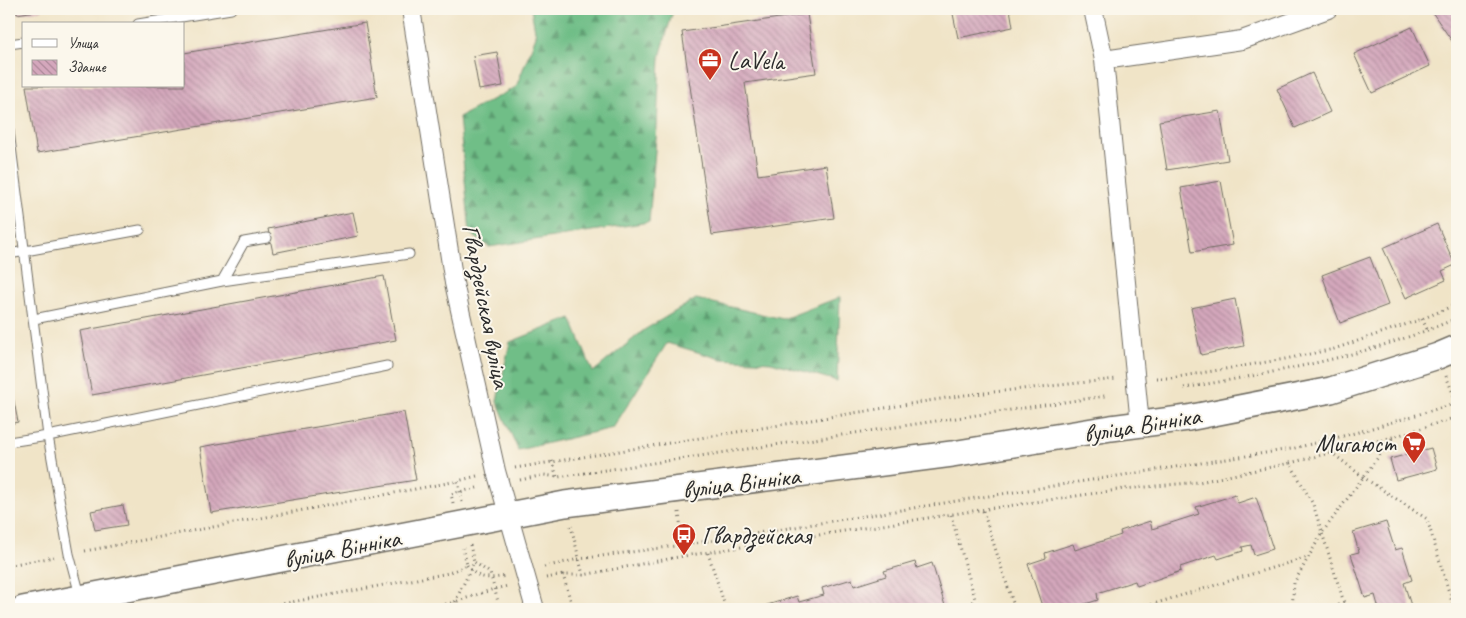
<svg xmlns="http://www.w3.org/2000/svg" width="1466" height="618" font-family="Caveat,sans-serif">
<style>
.forest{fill:url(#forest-firs);stroke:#4d7459}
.building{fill:url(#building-back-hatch)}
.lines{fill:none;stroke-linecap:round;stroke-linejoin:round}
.lane-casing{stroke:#706c62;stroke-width:11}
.street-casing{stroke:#706c62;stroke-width:20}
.secondary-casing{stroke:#706c62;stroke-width:28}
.path{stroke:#706c62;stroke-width:3;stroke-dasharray:1 4;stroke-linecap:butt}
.lane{stroke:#fff;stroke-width:9}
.street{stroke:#fff;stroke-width:18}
.secondary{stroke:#fff;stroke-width:25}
.labels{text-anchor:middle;stroke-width:4;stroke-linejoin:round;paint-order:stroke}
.poi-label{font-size:25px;fill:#2b2b2b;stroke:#fbf7ec;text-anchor:start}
.street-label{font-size:25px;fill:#2b2b2b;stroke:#fbf7ec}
</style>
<defs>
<pattern id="forest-firs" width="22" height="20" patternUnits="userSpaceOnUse" patternTransform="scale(1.25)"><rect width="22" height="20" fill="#6fbe87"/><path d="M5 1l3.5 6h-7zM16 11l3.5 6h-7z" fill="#5b9b6f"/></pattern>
<pattern id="building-back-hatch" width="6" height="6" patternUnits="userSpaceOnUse" patternTransform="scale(1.25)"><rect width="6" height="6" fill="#d4a7bc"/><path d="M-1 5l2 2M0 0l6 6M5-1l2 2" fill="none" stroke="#ac8899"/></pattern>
</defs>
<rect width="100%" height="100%" fill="#fbf7ec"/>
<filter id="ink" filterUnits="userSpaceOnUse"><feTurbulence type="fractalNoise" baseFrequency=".02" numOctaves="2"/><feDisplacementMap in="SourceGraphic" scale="10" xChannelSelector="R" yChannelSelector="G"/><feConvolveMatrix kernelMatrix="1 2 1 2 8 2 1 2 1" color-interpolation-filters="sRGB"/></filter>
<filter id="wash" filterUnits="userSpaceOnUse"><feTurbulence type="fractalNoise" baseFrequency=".0096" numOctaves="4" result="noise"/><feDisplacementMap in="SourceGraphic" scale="20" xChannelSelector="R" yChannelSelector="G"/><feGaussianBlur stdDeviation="1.12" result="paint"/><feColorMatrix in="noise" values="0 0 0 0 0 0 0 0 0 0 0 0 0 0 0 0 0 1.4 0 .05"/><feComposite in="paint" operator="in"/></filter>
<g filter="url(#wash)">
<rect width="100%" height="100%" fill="#f0e4c7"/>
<path class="forest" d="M531,9h148l-7,5 -12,43 -3,70 -8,95 -160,25 -19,-14 -11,-116 57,-30 20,-51z
M840,297l-3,84 -66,-19 -50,-3 -54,-16 -54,85 -95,22 -21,-49 13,-59 61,-24 22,54 51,-42 52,-31 87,20z"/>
<g id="blocks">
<path class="building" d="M16,9h26v1l-25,4z
M952,9h58l3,18 -55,11z
M1144,9h19v1l-18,3z
M1437,9h20v33l-3,2 -22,-32z
M807,14l9,59 -71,10 13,92 68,-10 8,53 -122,17 -30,-203z
M365,23l12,74 -340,56 -11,-67h158v-33z
M1412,27l18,39 -58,27 -18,-39z
M497,52l6,34 -24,4 -6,-34z
M1312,73l18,39 -35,16 -18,-39z
M1220,111l8,49 -61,10 -8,-49z
M1221,181l12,64 -41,7 -11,-64z
M353,212l5,24 -85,17 -5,-24z
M1437,224l18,41 -13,6 4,9 -40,18 -23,-50z
M1370,257l18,48 -48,18 -18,-48z
M384,276l12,64 -304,55 -12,-64z
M1235,299l9,47 -43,9 -10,-47z
M9,376l9,46 -9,2z
M404,412l12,68 -205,33 -11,-66z
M1431,448l6,21 -41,11 -6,-21z
M1235,495l3,8 18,-6 17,52 -19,6 -3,-10 -9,2 1,4 -25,8 -2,-4 -36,12 1,4 -44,15 -2,-5 -38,12 1,7 -29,9h-26l-15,-45 18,-6 -1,-5 28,-9 2,6 46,-15 -1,-4 30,-10 2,8 47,-15 -3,-7z
M123,505l4,20 -32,5 -4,-19z
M1386,522l9,28 7,-2 10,32 -8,3 8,26h-33l-4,-14 -10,3 -14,-44 8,-2 -6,-20z
M915,562l2,6 15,-5 14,46h-181l-1,-3 33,-10 2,6 25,-7 -2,-7 30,-9 2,7 32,-10 -2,-5z"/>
</g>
</g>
<g filter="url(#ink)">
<use href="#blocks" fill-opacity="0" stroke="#706c62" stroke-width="1"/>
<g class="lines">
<g class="lane-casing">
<path id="lane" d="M138,24l93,-15
M9,44l15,-2
M9,131l39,305 21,118 11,41
M9,254l131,-24
M222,281l22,-39 23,-4
M34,319l188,-38 187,-27
M9,442l39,-6 339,-70"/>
</g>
<g class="street-casing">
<path id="street" d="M411,9l43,274 42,188 39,138
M1093,9l11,51 36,364
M1104,60l138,-20 86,-31"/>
</g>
<g class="secondary-casing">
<path id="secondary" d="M23,609l542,-105 387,-50 159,-26 77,-10 143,-28 107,-34 19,-8"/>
</g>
<path class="path" d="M1422,319l6,12
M1446,376l11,27
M1156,378h15l114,-19 49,-10 88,-30 35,-15
M1184,388c93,-16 186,-32 273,-70
M1331,452l32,25 64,42 27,90
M552,461l5,16
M1290,463l103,-26 64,-20
M515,468l450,-73 152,-16
M520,480l24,-5 14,2 547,-81
M462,502l-4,-21 19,-5
M453,503l-2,-9 30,-7
M983,511l32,98
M679,512l5,44
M951,515l24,84 -7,10
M571,526l12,49
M470,545l4,17
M85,551l373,-70
M708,553l18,56
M9,565l45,-8
M467,565c10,15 23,14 39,11
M544,567l35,-8 104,-14 280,-45 328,-51 64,-16 102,-30
M546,578l17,-3
M254,609l195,-36 18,-8 -4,-17
M426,609l29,-7 19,-40 16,11 10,36
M452,609l3,-7 39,-13 14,-3
M573,609l-10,-34h20l101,-19 282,-44 158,-23 75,-7 91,-19 23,41 33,105
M1137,609l171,-52
M1292,609l2,-26 28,-50 71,-96
M1329,609l15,-6"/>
<use href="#lane" class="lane"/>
<use href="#street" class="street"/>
<use href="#secondary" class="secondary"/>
</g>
</g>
<defs>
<g id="office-pin" transform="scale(1.25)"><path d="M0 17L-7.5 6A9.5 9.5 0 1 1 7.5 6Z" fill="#c8321e" stroke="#fbf7ec"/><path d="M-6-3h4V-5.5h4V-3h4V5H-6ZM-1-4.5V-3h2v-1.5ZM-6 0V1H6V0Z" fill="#fff"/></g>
<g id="supermarket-pin" transform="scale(1.25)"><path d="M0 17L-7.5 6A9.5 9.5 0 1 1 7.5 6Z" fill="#c8321e" stroke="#fbf7ec"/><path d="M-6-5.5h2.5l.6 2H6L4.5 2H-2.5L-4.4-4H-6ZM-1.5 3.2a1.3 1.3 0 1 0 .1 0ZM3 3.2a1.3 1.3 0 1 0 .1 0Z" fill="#fff"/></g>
<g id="bus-pin" transform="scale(1.25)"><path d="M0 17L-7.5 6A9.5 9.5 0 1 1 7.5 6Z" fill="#c8321e" stroke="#fbf7ec"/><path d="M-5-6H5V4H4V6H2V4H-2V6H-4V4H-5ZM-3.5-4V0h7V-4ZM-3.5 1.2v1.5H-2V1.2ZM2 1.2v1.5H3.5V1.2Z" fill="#fff"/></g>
</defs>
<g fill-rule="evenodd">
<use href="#office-pin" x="710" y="60"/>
<use href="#supermarket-pin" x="1414" y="443"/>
<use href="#bus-pin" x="684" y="535"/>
</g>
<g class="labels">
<g class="poi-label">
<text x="728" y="69">LaVela</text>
<text x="1396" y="452" text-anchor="end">Мигаюст</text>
<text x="702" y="544">Гвардзейская</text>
</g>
<g class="street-label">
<text transform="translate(487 306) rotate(79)" y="9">Гвардзейская вуліца</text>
<text transform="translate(1142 424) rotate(-9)" y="9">вуліца Вінніка</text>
<text transform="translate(741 482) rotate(-7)" y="9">вуліца Вінніка</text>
<text transform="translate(342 548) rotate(-11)" y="9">вуліца Вінніка</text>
</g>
</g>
<rect width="1466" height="618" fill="none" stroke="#fbf7ec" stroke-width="30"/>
<rect x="22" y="22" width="162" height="65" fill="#fbf7ec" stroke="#a8a59f"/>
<rect x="32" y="39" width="25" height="8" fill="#ffffff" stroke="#a8a59f"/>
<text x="68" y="48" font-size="15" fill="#2b2b2b">Улица</text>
<rect x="32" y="60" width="25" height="15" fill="url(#building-back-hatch)" stroke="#a8a59f"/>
<text x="68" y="72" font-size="15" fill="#2b2b2b">Здание</text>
</svg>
